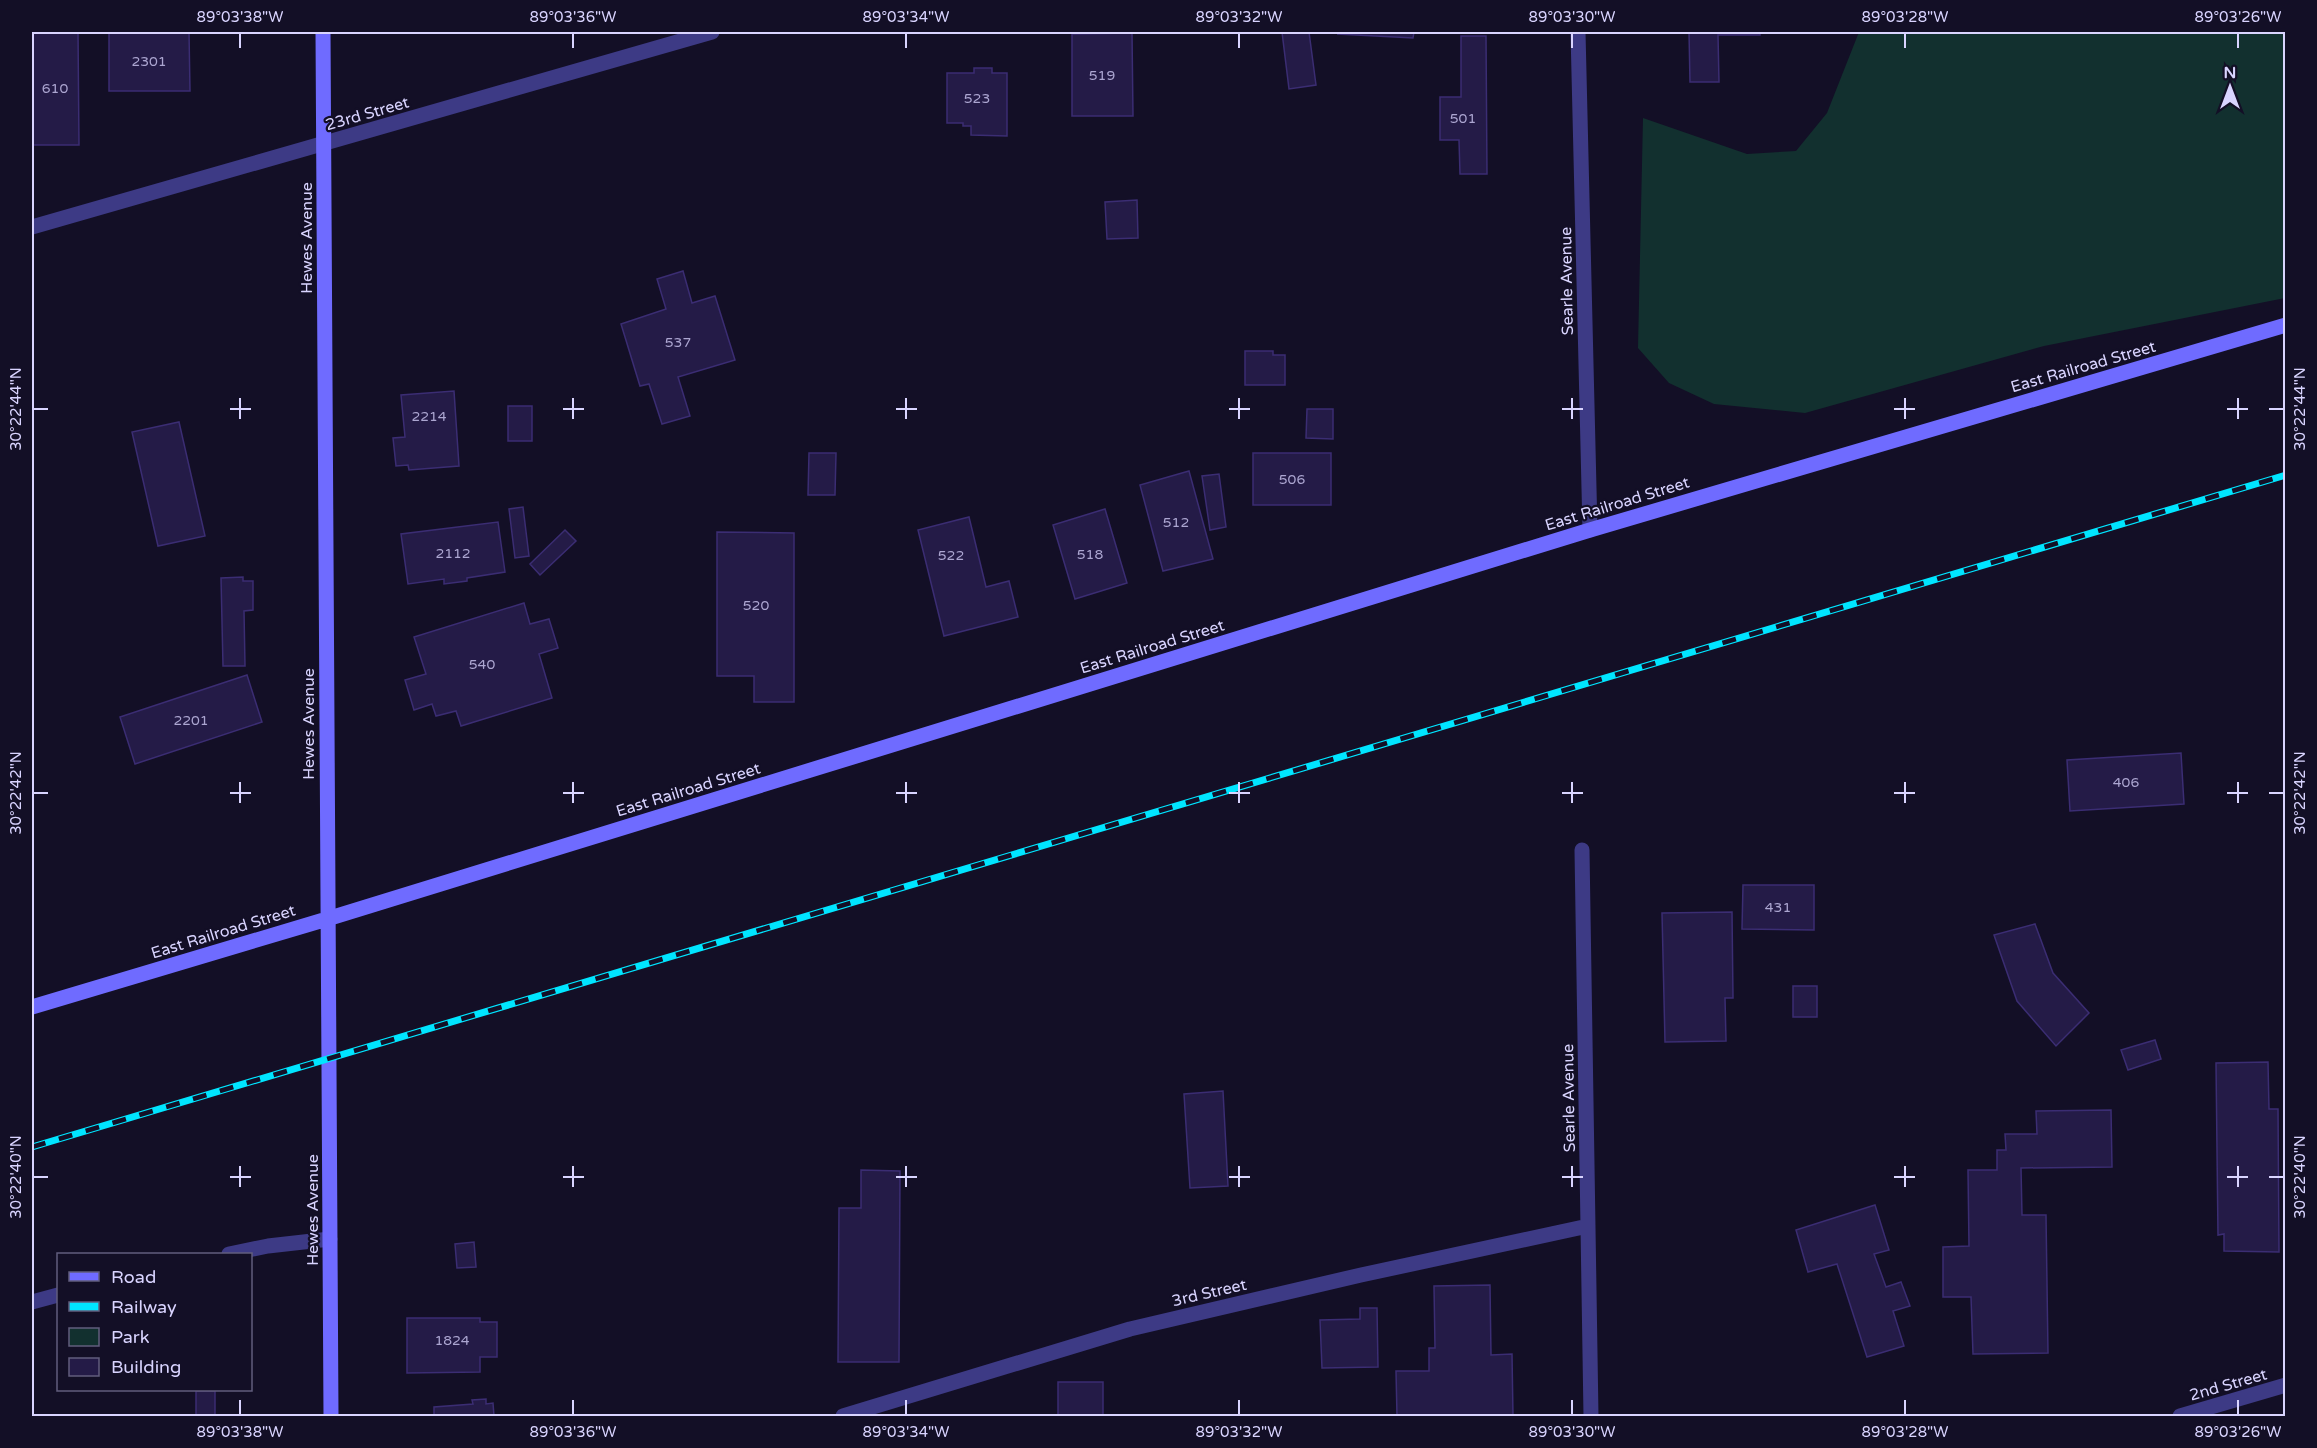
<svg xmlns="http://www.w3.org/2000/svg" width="2317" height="1448" font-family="'Varela Round',sans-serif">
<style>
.green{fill:#12302f}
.building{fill:#241b47;stroke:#3b2d73;stroke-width:1.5}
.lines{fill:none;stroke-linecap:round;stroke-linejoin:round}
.street{stroke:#3d3a85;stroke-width:15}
.secondary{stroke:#6f6bff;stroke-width:15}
.rail-casing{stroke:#00e5ff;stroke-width:7}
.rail{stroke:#130f26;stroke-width:4.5;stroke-dasharray:14;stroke-linecap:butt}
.ticks{fill:none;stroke:#d9d4ff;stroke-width:2}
.labels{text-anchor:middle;stroke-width:4.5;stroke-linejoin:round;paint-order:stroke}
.number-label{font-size:14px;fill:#aca6d1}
.street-label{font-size:16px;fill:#d9d4ff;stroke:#130f26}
.neatline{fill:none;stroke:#d9d4ff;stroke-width:2}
.ticks-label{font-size:15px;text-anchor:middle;fill:#d9d4ff}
</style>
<rect width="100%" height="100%" fill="#130f26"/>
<path class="green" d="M1859,32h426v266l-241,48 -239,67 -91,-9 -45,-21 -31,-35 5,-230 104,36 49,-3 31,-38z"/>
<path class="building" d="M32,32h46l1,113h-47z
M109,32h80l1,59h-81z
M1282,32h27l7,53 -27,4z
M1339,32h75l-1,6 -75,-4z
M1689,32h71v3h-42l1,47h-29z
M1132,33l1,83h-61v-82z
M1461,36h25l1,138h-27l-1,-34h-19v-43h21z
M974,68h18v5h15v63l-36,-1v-9h-8v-3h-16v-50h27z
M1137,200l1,38 -31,1 -2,-37z
M683,271l9,32 23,-7 20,64 -57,17 12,39 -28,8 -13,-40 -9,2 -19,-62 45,-15 -9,-30z
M1245,351h28v4h12v30h-40z
M454,391l5,75 -50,4 -1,-5 -12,1 -3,-28 12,-1 -4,-42z
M508,406h24v35h-24z
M1307,409h26v30l-27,-1z
M179,422l26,114 -47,10 -26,-114z
M809,453h27l-1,42h-27z
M1253,453h78v52h-78z
M1189,471l24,88 -50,12 -23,-86z
M1219,474l7,53 -16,3 -8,-54z
M523,507l6,49 -14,2 -6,-49z
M1105,509l22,74 -52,16 -22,-74z
M969,517l17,70 23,-6 9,36 -74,19 -26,-106z
M498,522l7,50 -38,6v3l-23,3v-5l-36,5 -7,-50z
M565,530l11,11 -36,34 -10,-11z
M717,532l77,1v169h-40v-26h-37z
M243,577v4h10v29l-9,1 1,55h-22l-2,-88z
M524,603l6,21 19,-5 9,29 -19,6 13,44 -91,28 -5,-15 -20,5 -4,-12 -18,6 -9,-30 21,-6 -12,-37z
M247,675l15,47 -127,42 -15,-47z
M2181,753l3,51 -114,7 -3,-51z
M1743,885h71v45l-72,-1z
M1732,912l1,86h-8l1,43 -61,1 -3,-129z
M2035,924l18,49 36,40 -33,33 -39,-45 -23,-66z
M1793,986h24v31h-24z
M2155,1040l6,19 -33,11 -7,-20z
M2268,1062l1,47h9l1,143 -55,-1v-17l-6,1 -2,-172z
M1223,1091l5,95 -38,2 -6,-94z
M2111,1110l1,57 -91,1 1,47h24l2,138 -75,1 -2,-57h-28v-50l26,-1 -1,-76h29v-20h9l-1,-16h32l-1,-23z
M861,1170l39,1 -1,191h-61l1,-154h22z
M1875,1205l14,45 -15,4 12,33 15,-5 9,24 -17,5 11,35 -37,11 -30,-93 -29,8 -12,-42z
M474,1242l2,25 -19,1 -2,-24z
M1490,1285l1,70 21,-1 1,62h-116l-1,-45h33v-23h6l-1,-62z
M1360,1308h17l1,59 -56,1 -2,-48 40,-1z
M407,1318h73v4h17v35h-17v15l-73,1z
M1058,1382h45v34h-45z
M196,1391h19v25h-19z
M486,1399v5l7,-1 1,13h-60v-9l39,-3 -1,-4z"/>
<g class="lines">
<path class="street" d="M1578,32l12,498
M32,227l680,-195
M1582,850l9,566
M229,1254l39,-8 62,-7
M32,1302l26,-7
M843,1416l287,-87 231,-54 227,-49
M2180,1416l106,-31"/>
<path class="secondary" d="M323,32l8,1384
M32,1007l295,-88 1263,-389 696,-205"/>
<g class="rail-casing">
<path id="rail" d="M32,1147l2254,-672"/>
</g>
<use href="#rail" class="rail"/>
</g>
<path class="ticks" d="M240,33v15M573,33v15M906,33v15M1239,33v15M1572,33v15M1905,33v15M2238,33v15M240,398v21M573,398v21M906,398v21M1239,398v21M1572,398v21M1905,398v21M2238,398v21M33,409h15M230,409h21M563,409h21M896,409h21M1229,409h21M1562,409h21M1894,409h21M2227,409h21M2269,409h15M240,782v21M573,782v21M906,782v21M1239,782v21M1572,782v21M1905,782v21M2238,782v21M33,793h15M230,793h21M563,793h21M896,793h21M1229,793h21M1562,793h21M1894,793h21M2227,793h21M2269,793h15M240,1166v21M573,1166v21M906,1166v21M1239,1166v21M1572,1166v21M1905,1166v21M2238,1166v21M33,1177h15M230,1177h21M563,1177h21M896,1177h21M1229,1177h21M1562,1177h21M1894,1177h21M2227,1177h21M2269,1177h15M240,1400v15M573,1400v15M906,1400v15M1239,1400v15M1572,1400v15M1905,1400v15M2238,1400v15"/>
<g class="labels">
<g class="number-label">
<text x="149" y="66">2301</text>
<text x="1102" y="80">519</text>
<text x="55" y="93">610</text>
<text x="977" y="103">523</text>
<text x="1463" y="123">501</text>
<text x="678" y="347">537</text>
<text x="429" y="421">2214</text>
<text x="1292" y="484">506</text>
<text x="1176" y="527">512</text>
<text x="453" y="558">2112</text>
<text x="1090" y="559">518</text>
<text x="951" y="560">522</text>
<text x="756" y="610">520</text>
<text x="482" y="669">540</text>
<text x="191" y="725">2201</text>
<text x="2126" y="787">406</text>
<text x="1778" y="912">431</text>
<text x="452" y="1345">1824</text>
</g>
<g class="street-label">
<text transform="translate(367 113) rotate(-16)" y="6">23rd Street</text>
<text transform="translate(306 238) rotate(-90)" y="6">Hewes Avenue</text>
<text transform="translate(1566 281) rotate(-91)" y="6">Searle Avenue</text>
<text transform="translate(2083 366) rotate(-16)" y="6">East Railroad Street</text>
<text transform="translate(1617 503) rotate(-17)" y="6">East Railroad Street</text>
<text transform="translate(1152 646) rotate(-17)" y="6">East Railroad Street</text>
<text transform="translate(308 724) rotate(-90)" y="6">Hewes Avenue</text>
<text transform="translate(688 789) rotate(-17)" y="6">East Railroad Street</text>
<text transform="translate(223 931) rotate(-17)" y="6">East Railroad Street</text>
<text transform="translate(1568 1098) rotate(-91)" y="6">Searle Avenue</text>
<text transform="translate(312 1210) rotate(-90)" y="6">Hewes Avenue</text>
<text transform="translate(1209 1292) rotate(-13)" y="6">3rd Street</text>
<text transform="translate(2228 1384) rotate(-16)" y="6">2nd Street</text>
</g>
</g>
<rect width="2317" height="1448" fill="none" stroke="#130f26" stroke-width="66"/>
<rect x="57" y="1253" width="195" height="138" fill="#130f26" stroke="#625e7d" stroke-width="1.5"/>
<rect x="69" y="1272" width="30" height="9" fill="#6f6bff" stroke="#625e7d" stroke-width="1.5"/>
<text x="111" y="1283" font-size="18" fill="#d9d4ff">Road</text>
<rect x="69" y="1302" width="30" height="9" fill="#00e5ff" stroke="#625e7d" stroke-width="1.5"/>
<text x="111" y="1313" font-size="18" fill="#d9d4ff">Railway</text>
<rect x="69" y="1328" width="30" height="18" fill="#12302f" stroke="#625e7d" stroke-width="1.5"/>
<text x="111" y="1343" font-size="18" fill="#d9d4ff">Park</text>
<rect x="69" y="1358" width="30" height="18" fill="#241b47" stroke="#625e7d" stroke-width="1.5"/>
<text x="111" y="1373" font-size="18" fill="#d9d4ff">Building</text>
<g transform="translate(2230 87)" stroke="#130f26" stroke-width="4.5" paint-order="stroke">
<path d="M0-4.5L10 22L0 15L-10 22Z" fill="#d9d4ff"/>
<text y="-9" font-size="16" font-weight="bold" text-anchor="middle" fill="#d9d4ff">N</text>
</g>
<rect x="33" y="33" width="2251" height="1382" class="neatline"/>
<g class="ticks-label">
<text x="240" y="22">89°03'38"W</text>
<text x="573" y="22">89°03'36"W</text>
<text x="906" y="22">89°03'34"W</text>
<text x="1239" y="22">89°03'32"W</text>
<text x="1572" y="22">89°03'30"W</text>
<text x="1905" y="22">89°03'28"W</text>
<text x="2238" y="22">89°03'26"W</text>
<text transform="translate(16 409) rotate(-90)" y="5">30°22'44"N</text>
<text transform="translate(2300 409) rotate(-90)" y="5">30°22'44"N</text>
<text transform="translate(16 793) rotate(-90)" y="5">30°22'42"N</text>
<text transform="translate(2300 793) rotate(-90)" y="5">30°22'42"N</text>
<text transform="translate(16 1177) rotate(-90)" y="5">30°22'40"N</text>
<text transform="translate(2300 1177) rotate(-90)" y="5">30°22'40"N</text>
<text x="240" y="1437">89°03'38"W</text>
<text x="573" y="1437">89°03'36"W</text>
<text x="906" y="1437">89°03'34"W</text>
<text x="1239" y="1437">89°03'32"W</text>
<text x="1572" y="1437">89°03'30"W</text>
<text x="1905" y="1437">89°03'28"W</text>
<text x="2238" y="1437">89°03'26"W</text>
</g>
</svg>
